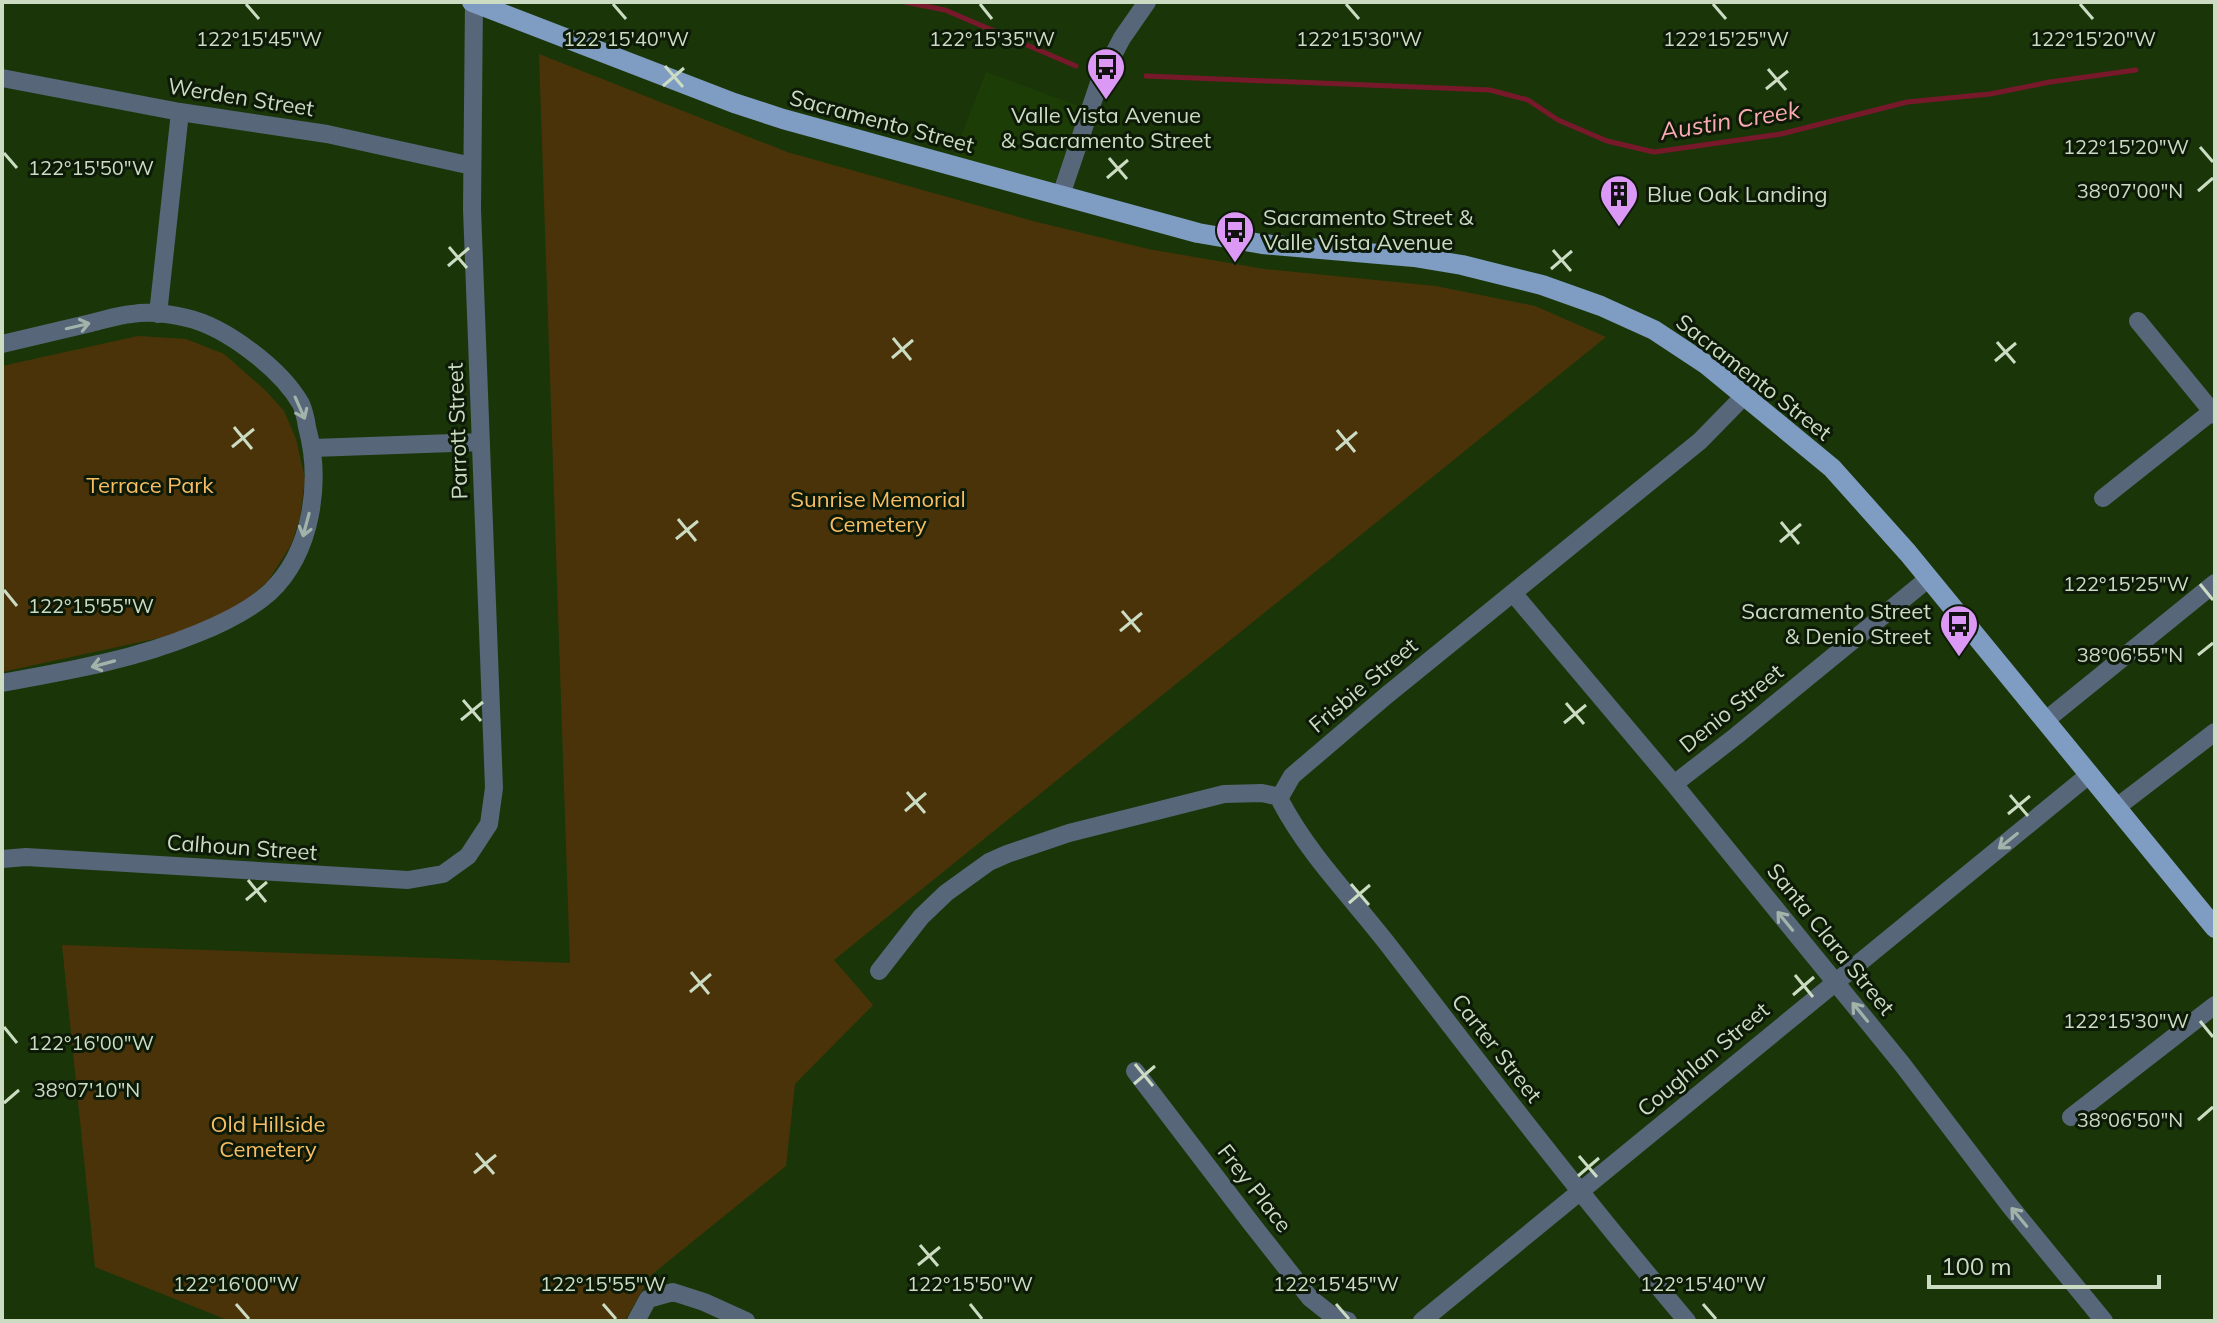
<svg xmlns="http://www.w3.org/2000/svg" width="2217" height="1323" font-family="Mulish,sans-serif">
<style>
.built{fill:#1d3d07}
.green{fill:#4b3309}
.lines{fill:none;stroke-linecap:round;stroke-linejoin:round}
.stream{stroke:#78192b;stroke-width:5}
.minor{stroke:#576679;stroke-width:18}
.major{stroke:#7f9cc3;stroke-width:20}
.oneway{stroke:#a2b3a9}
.ticks{fill:none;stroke:#cbdcc3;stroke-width:3}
.labels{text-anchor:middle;stroke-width:6;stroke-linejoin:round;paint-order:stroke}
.street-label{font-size:22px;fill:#cbdcc3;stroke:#0d1a07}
.poi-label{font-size:22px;fill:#cbdcc3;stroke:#0d1a07;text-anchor:start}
.park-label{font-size:22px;fill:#f9be64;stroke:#0d1a07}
.water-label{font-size:24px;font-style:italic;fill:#fcabb0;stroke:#0d1a07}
.ticks-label{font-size:20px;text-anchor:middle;fill:#cbdcc3;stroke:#0d1a07;stroke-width:6;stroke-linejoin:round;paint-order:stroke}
</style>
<rect width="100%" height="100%" fill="#1a3608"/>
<path class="built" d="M986,72l98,36 -32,81 -100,-29z"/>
<path class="green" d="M539,54l248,98 246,69 115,28 116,20 172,17 99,20 71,31 -772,623 39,45 -78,79 -9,82 -136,110 -25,45h-395l-135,-54 -33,-322 508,18z
M138,336l48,3 38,15 41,36 19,21 12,28 9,40 -5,39 -9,27 -23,36 -30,27 -56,25 -180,39v-306z"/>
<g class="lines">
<path class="stream" d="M905,2l40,8 131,56
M1146,76l344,14 38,10 30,20 49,21 47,11 127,-18 126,-32 83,-8 60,-12 86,-12"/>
<path class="minor" d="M2,78l178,34 147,22 145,32
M1061,195l39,-115 22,-42 25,-36
M158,314l22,-202
M2138,321l77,94
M2,344c30,-7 59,-14 89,-21 13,-3 27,-8 41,-9 17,-3 38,0 55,4 39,9 94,51 114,86 3,7 5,16 6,23 15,55 5,125 -37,165 -21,19 -49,32 -74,42 -63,26 -128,37 -194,49
M313,448l168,-6
M2103,498l112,-89
M1513,593l161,191 228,280 108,142 94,115
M2046,720l169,-137
M1674,784l62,-48 193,-158
M1280,797l1,5c29,55 75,100 112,149 96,125 192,250 294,370
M1280,797l12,-21 95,-81 313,-254 44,-45
M2117,807l98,-75
M2,859l24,-2 382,23 35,-6 25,-18 21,-32 5,-36 -22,-579 2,-207
M879,971l42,-54 25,-24 43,-31 18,-8 62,-21 155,-39 38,-1 18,4
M1135,1071l116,152 59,75 24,19 14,4
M2071,1117l144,-112
M636,1321l12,-22 25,-7 31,10 42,19
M1422,1321l668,-547"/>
<path class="major" d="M472,2l262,101 49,16 415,114 64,11 152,13 48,8 80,20 59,21 53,24 53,35 125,103 76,85 307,375"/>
</g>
<defs><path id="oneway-shaft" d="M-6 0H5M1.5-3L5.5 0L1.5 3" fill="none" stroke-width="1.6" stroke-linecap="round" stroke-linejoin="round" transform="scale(2)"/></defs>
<g class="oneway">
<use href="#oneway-shaft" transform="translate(78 326) rotate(-13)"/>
<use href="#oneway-shaft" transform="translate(300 408) rotate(66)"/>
<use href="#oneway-shaft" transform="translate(306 525) rotate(105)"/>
<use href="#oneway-shaft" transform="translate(103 664) rotate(165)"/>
<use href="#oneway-shaft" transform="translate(2008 841) rotate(141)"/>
<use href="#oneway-shaft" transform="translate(1785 921) rotate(-129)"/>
<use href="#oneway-shaft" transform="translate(1860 1012) rotate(-129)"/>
<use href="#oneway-shaft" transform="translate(2019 1217) rotate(-130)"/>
</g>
<path class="ticks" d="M246,4l13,15M613,4l13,15M980,4l12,15M1346,4l13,15M1713,4l13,15M2080,4l13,15M665,66l18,21M1768,69l18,21M663,86l21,-18M1766,89l22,-18M2200,147l13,15M4,153l13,15M1109,158l18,21M1107,178l21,-18M2198,191l15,-13M449,247l18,21M1553,250l18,21M448,266l21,-18M1551,269l21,-18M893,338l18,22M1997,342l18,21M892,358l21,-18M1995,361l21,-18M234,427l18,22M1337,430l18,22M232,447l22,-18M1336,450l21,-18M678,519l18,22M1781,522l18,22M676,539l22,-18M1780,542l21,-18M2200,584l13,16M4,590l13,16M1122,611l18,21M1120,631l22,-18M2198,655l15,-12M463,700l18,21M1566,703l18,21M461,720l22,-18M1564,723l22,-18M907,792l18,21M2010,795l18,21M905,811l21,-18M2008,814l22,-18M248,880l18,22M1351,884l18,21M246,900l21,-18M1349,903l21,-18M691,972l18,22M1795,975l18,22M690,992l21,-18M1793,995l21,-18M2200,1021l13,16M4,1027l13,16M1135,1064l18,22M1134,1084l21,-18M4,1103l15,-13M2198,1120l15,-13M476,1153l18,21M1579,1156l18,21M474,1173l22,-18M1578,1176l21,-18M920,1245l18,21M918,1265l22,-18M236,1304l13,15M603,1304l13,15M970,1304l12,15M1336,1304l13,15M1703,1304l13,15"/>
<defs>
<g id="bus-pin" transform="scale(2)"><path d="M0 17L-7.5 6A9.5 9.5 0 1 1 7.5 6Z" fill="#db99f5" stroke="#0d1a07"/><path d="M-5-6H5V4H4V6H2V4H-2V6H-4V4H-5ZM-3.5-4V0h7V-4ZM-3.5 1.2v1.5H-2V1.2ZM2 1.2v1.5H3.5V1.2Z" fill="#111"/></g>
<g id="building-pin" transform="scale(2)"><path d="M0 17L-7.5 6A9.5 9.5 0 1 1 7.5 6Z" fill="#db99f5" stroke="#0d1a07"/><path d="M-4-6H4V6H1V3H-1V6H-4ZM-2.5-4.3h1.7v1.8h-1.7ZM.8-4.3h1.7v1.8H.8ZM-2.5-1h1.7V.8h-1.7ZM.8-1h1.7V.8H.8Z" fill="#111"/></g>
</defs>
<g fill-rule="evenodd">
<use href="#bus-pin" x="1106" y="67"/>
<use href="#building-pin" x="1619" y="194"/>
<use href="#bus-pin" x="1235" y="230"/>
<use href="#bus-pin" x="1959" y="624"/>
</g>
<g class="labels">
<g class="street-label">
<text transform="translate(241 97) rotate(9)" y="8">Werden Street</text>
<text transform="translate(882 121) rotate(15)" y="8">Sacramento Street</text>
<text transform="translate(1754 377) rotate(38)" y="8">Sacramento Street</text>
<text transform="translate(457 431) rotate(-92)" y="8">Parrott Street</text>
<text transform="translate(1363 685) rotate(-40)" y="8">Frisbie Street</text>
<text transform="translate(1731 708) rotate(-39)" y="8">Denio Street</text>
<text transform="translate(242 847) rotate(4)" y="8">Calhoun Street</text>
<text transform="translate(1831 939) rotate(51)" y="8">Santa Clara Street</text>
<text transform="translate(1497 1048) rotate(52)" y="8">Carter Street</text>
<text transform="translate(1703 1059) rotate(-40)" y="8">Coughlan Street</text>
<text transform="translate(1255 1188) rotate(52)" y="8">Frey Place</text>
</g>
<g class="poi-label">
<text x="1106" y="123" text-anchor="middle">Valle Vista Avenue<tspan x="1106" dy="25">&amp; Sacramento Street</tspan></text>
<text x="1647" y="202">Blue Oak Landing</text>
<text x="1263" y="225">Sacramento Street &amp;<tspan x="1263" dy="25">Valle Vista Avenue</tspan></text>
<text x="1931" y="619" text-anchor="end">Sacramento Street<tspan x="1931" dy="25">&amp; Denio Street</tspan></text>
</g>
<g class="park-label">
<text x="150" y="493">Terrace Park</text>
<text x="878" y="507">Sunrise Memorial<tspan x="878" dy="25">Cemetery</tspan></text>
<text x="268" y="1132">Old Hillside<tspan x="268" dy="25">Cemetery</tspan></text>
</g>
<g class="water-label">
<text transform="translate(1730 121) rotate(-9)" y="8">Austin Creek</text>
</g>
</g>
<g class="ticks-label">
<text x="259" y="46">122°15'45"W</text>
<text x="626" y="46">122°15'40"W</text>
<text x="992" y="46">122°15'35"W</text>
<text x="1359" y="46">122°15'30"W</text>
<text x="1726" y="46">122°15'25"W</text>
<text x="2093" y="46">122°15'20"W</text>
<text x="2126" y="154">122°15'20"W</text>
<text x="91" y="175">122°15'50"W</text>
<text x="2130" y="198">38°07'00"N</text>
<text x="2126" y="591">122°15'25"W</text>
<text x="91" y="613">122°15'55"W</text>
<text x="2130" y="662">38°06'55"N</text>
<text x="2126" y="1028">122°15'30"W</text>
<text x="91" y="1050">122°16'00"W</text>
<text x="87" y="1097">38°07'10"N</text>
<text x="2130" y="1127">38°06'50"N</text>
<text x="236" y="1291">122°16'00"W</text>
<text x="603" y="1291">122°15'55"W</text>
<text x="970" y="1291">122°15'50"W</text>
<text x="1336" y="1291">122°15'45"W</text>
<text x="1703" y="1291">122°15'40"W</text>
</g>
<rect width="2217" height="1323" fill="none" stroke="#cbdcc3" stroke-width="8"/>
<path d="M1929 1275v12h230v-12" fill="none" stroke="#cbdcc3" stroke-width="4"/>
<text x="1941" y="1275" font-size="24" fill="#cbdcc3" stroke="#0d1a07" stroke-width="6" paint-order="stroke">100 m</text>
</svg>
